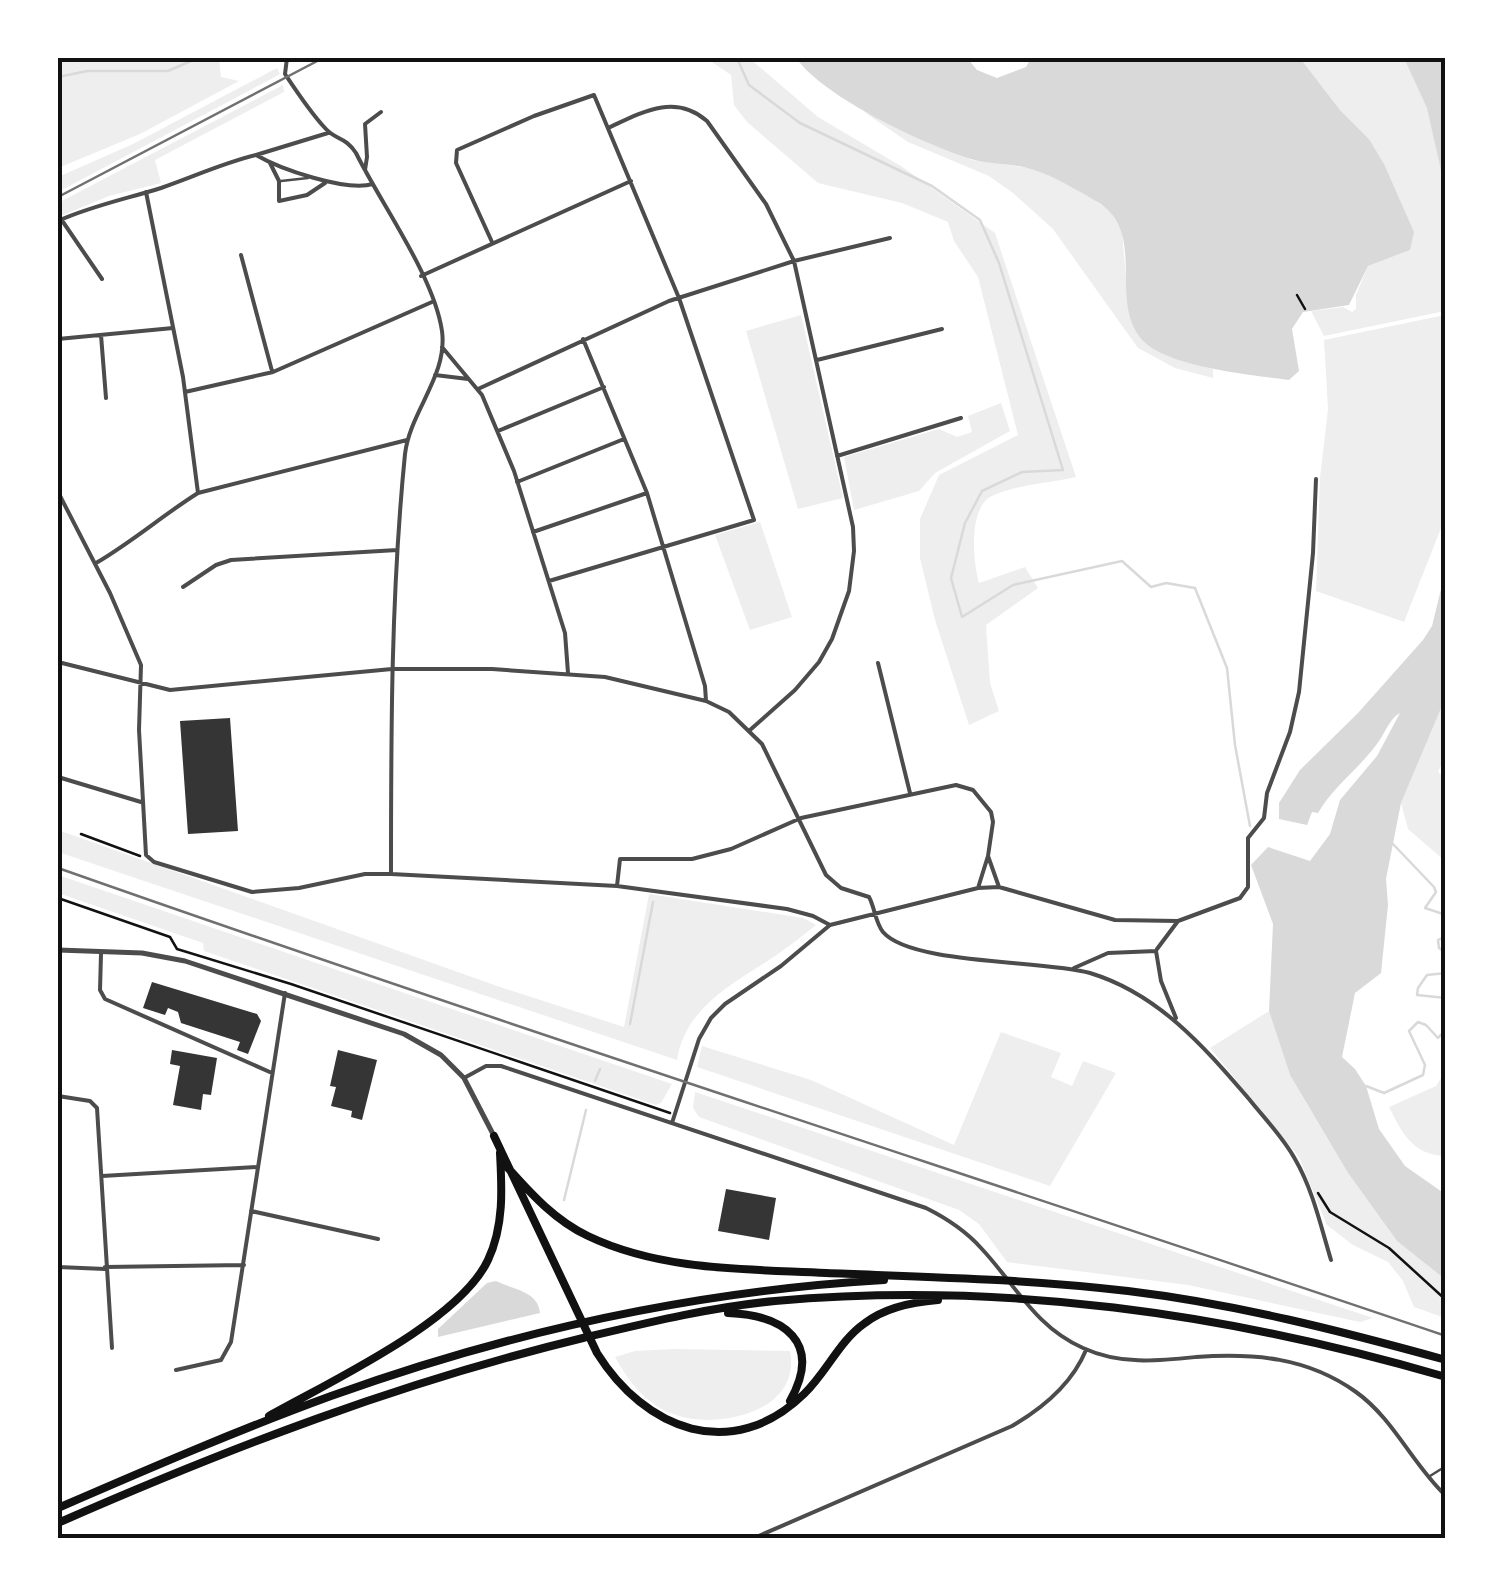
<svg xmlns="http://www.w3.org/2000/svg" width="1503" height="1596" font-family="Jost,sans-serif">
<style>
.green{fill:#eee}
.water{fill:#d9d9d9}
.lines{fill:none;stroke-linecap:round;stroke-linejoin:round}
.stream{stroke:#d9d9d9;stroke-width:2.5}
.building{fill:#353535}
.path{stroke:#111;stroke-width:2.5}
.service{stroke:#4c4c4c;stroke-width:2.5}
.minor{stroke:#4c4c4c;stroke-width:4}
.tertiary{stroke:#4c4c4c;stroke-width:5}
.trunk{stroke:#111;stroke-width:8}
.rail{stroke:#707070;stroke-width:2.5}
.neatline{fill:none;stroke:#111;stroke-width:4}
</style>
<rect width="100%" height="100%" fill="#fff"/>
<path class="green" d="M58,58h161l2,19 18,4 -99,53 -82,34z
M706,58h43l69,59 86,51 91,65 81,244c-24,6 -63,8 -84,19 -24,11 -19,66 -13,87l46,-16 13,21 -52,37 4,58 9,28 -30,14 -34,-105 -15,-62v-39l19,-44 79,-40 -40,-158 -24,-36 -6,-19 -46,-19 -84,-20 -71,-61 -13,-17 -3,-30z
M1300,58h104c48,73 41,169 41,253l-121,25 -13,-25 32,-4 9,5 4,-3v-14l12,-29 42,-16 -41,-111 -29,-29z
M277,68l3,6 -7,4 -215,114v-15l75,-33z
M283,85l1,7 -129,68 6,23 -52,13 -51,21v-14z
M864,112l108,48 57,8 36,14 44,28 13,20 6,74 41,52 44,13v9l-38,-10 -37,-20 -85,-119 -40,-36 -24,-17 -81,-34z
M801,315l42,183 -45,11 -52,-178z
M1445,315v203l-41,104 -88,-31 4,-113 8,-69 -4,-69z
M1001,403l9,28 -75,42 -16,18 -65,19 -10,-53 95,-28 18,8 15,-5 -4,-16z
M760,522l32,95 -42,13 -35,-95z
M1445,699v58l-7,15 7,6v83l-37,-32 -7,-26z
M58,830l442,157 124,40 25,-133 154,24 13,7c-14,11 -29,23 -44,33 -40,26 -87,50 -95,102l-619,-208z
M58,875l614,209 -11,19 -5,2 -452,-154 -1,-8 -145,-50z
M1269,1011l21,64 58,98 49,68 48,36v41l-31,-11 -11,-26 -15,-19 -35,-17 -26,-20 -28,-68 -89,-109z
M1001,1032l60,21 -10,24 21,9 11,-25 33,12 -66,113 -353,-119 5,-21 109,34 143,65z
M1445,1072v84c-32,-1 -43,-23 -56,-49l47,-21z
M695,1092l678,226 -13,4 -172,-37 -181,-23 -28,-38 -20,-14 -260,-93 -6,-9z
M673,1349l117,2c12,60 -70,79 -114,64 -28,-8 -48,-34 -61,-58l20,-6z"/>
<path class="water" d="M796,58h171l10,12 20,8 29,-11 5,-9h269l40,52 29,29 15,25 30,68 -4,18 -42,16 -19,39 -46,7 -11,17 7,42 -10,9c-36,-5 -129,-13 -150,-44 -29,-41 7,-102 -40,-133 -22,-13 -43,-26 -68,-34 -19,-6 -41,-4 -60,-10 -48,-15 -146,-61 -175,-101z
M1404,58h41v130l-18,-80z
M1445,573v126l-44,104 -15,76 2,26 -7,68 -26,20 -13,64 13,12 11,17 13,43 26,37 40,28v85l-48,-38 -49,-68 -58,-98 -21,-64 4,-87 -22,-59 17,-18 42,14 20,-27 10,-34 37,-44 23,-43c-9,5 -13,15 -19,25 -18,28 -47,47 -63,75l-6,-1 -5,13 -28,-6v-16l21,-33 58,-57 65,-73 9,-14z
M496,1281c18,9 42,10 44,32l-102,24v-8l49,-46z"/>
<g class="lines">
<path class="stream" d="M737,58l12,27 51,38 132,63 48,34 19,43 64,207 -41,2 -40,19 -17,32 -14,55 11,39 51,-32 109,-24 29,26 15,-4 29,5 32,80 8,77 15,81
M58,77l29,-6h81l30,-13
M1392,843l42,44 2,5 -11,16 21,7
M1446,936l-8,4 1,8 7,5
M1446,973l-19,2 -9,13 -1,7 29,3
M630,1024l23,-122
M595,1081l5,-12
M1366,1086l18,7 39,-18 2,-10 -16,-34 9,-9 8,3 12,13 8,-9
M564,1200l22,-90"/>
</g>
<path class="building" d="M230,718l8,113 -50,3 -8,-113z
M152,982l105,32 4,7 -13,33 -11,-4 3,-8 -59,-19 -3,-11 -10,-4 -3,7 -22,-7z
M172,1050l45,8 -6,37 -8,-1 -2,16 -28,-5 7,-39 -10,-2z
M338,1050l39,10 -15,60 -11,-3 1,-6 -21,-5 5,-19 -6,-1z
M726,1189l50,9 -7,42 -51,-9z"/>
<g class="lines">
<path class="path" d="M1297,295l8,14
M81,834l59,22
M58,898l112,39 7,12 114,35 379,129
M1318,1193l12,19 59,36 57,52"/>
<path class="service" d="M281,181l27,-3
M1430,1476l16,-10"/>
<path class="minor" d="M287,58l-2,16c12,18 25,38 40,54 10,12 20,8 31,25 25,51 78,123 86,178 6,45 -32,80 -37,123 -14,140 -14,279 -14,420
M608,128c34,-16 67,-35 99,-7l59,83 28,57 59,266 1,24 -5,40 -17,48 -13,23 -24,28 -45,40
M328,133l-72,22c24,14 90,37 117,29
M270,163l9,18v20l28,-6 18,-12
M365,170l2,-13 -2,-33 16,-12
M146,192l37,185 15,116
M61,219l41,60
M58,221c33,-15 68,-22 103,-33 32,-11 62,-25 95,-33
M492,242l-36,-79 1,-13 77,-34 60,-21 85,203 75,222 -205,61
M241,255l31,116
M421,276l210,-95
M101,335l5,63
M58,339l115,-11
M583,339l64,154 58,193 1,15
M442,347l40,48 32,76 51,162 3,40
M817,360l125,-31
M435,375l33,4
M478,389l191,-88 125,-40 96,-23
M185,392l88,-20 159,-70
M498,431l106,-44
M837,456l124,-38
M517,482l107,-43
M58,492l52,101 31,72 -2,65 7,125 8,7 98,30 47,-4 66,-14h26l226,12 170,23 26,7 17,9
M533,532l114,-39
M96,563c36,-21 67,-48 102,-70l209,-53
M183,587l33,-22 15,-5 166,-10
M58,662l112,28 222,-21h100l113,8 101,24 23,11 33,32 64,131 15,13 28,9c6,11 6,25 14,35 28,33 163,28 207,41 69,21 114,74 159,126 16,20 34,38 46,60 18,31 26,68 36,101
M878,663l32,130
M58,777l83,25
M617,886l3,-27h72l39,-10 70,-31 155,-33 17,5 18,22 2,10 -5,34 11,31
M978,888l10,-32
M1157,949l21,-28
M1156,951l5,30 15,37
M101,954l-1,36 5,9 167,74
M1074,968l34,-15 48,-2
M464,1078l22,-12h15l425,142c20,10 39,22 55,40 34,36 54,79 102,100 37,17 74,13 113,9 58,-4 111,0 160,35 38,27 56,72 90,104
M58,1096l32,5 7,7 15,240
M672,1123l27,-84 12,-21 14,-14 56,-38 49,-41 148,-37 21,-1 116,33 63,1 62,-23 8,-11v-49l16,-20 3,-25 23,-61 9,-40 14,-139 3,-74
M102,1176l155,-9
M251,1211l127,28
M58,1267l47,2
M105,1267l139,-2
M176,1370l45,-10 10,-18 54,-349
M754,1538l258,-112c31,-18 60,-42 74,-76"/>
<path class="tertiary" d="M58,950l84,3 43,8 219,73 37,21 23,23 30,58"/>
<path class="trunk" d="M494,1136l103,217c48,77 135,111 207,41 23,-22 35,-53 61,-71 21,-16 47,-21 73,-23
M508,1168c24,27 48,53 80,68 73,35 159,33 238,37 101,4 202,6 302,18 108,13 213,40 318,69
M728,1313c56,2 95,29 62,88
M269,1416c60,-34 190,-94 219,-156 16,-34 14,-71 12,-107
M58,1508c90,-39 180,-78 273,-112 178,-64 364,-105 553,-116
M58,1523c171,-75 343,-141 525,-185 63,-15 128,-31 192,-37 229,-20 451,12 671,76"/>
<path class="rail" d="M58,197l265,-139
M58,868c460,162 925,311 1388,468"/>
</g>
<rect width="1503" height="1596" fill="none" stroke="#ffffff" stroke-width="120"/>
<rect x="60" y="60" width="1383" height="1476" class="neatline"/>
</svg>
